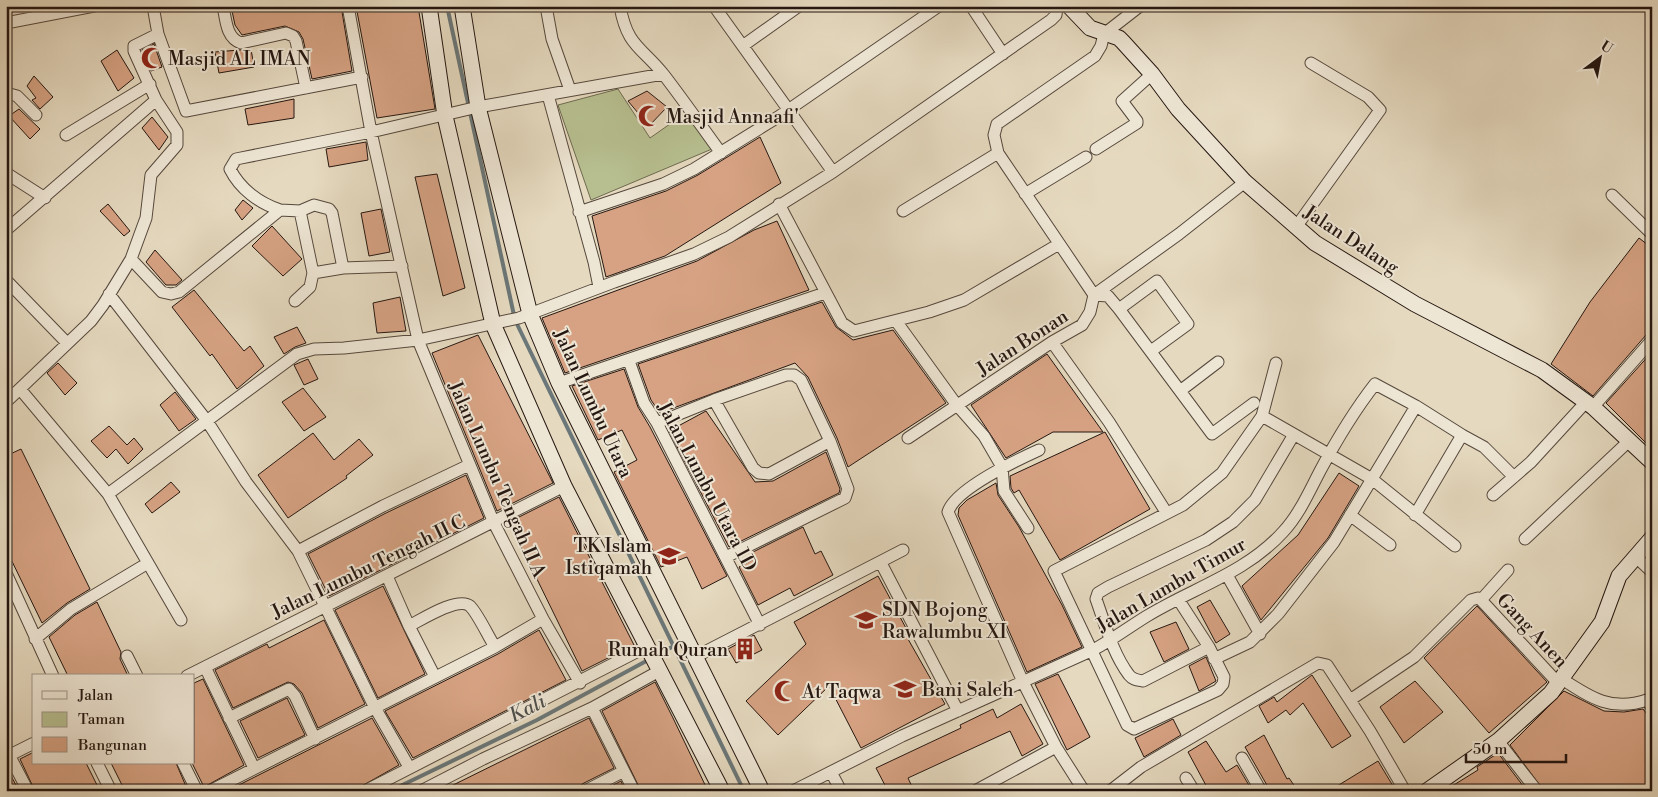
<svg xmlns="http://www.w3.org/2000/svg" width="1658" height="797" font-family="'Libre Bodoni',serif">
<style>
.green{fill:#b7bf90;stroke:#6e6b50}
.lines{fill:none;stroke-linecap:round;stroke-linejoin:round}
.stream{stroke:#6b7778;stroke-width:4}
.building{fill:#d6a283;stroke:#251711}
.street-casing{stroke:#55483c;stroke-width:13}
.secondary-casing{stroke:#251711;stroke-width:17}
.street{stroke:#eee6d5;stroke-width:11}
.secondary{stroke:#eee6d5;stroke-width:15}
.labels{text-anchor:middle;stroke-width:4;stroke-linejoin:round;paint-order:stroke}
.poi-label{font-size:19px;fill:#251711;stroke:#eee6d5;text-anchor:start}
.street-label{font-size:19px;fill:#251711;stroke:#eee6d5}
.water-label{font-size:20px;font-style:italic;fill:#4e4f4d;stroke:#eee6d5}
</style>
<rect width="100%" height="100%" fill="#e5d9bf"/>
<filter id="stains"><feTurbulence type="fractalNoise" baseFrequency=".004" numOctaves="4"/><feColorMatrix values="0 0 0 0 .2 0 0 0 0 .09 0 0 0 0 .02 0 0 0 .5 -.17"/></filter>
<radialGradient id="worn" r=".72"><stop offset=".6" stop-color="#630" stop-opacity="0"/><stop offset="1" stop-color="#630" stop-opacity=".3"/></radialGradient>
<path class="green" d="M618,89l32,49 37,-26 25,37 -121,51 -33,-95z"/>
<g class="lines">
<path class="stream" d="M447,6l68,314 229,471
M656,655l18,-9
M390,791l147,-71 113,-61"/>
</g>
<path class="building" d="M231,6h110l11,65 -40,8 -9,-40 -4,-7 -14,-6 -43,9 -7,-10z
M356,6h62l17,103 -58,9z
M154,44l8,23 -11,4 -9,-21z
M251,49l3,18 -35,6 -4,-21z
M117,50l17,28 -16,13 -17,-30z
M34,76l19,21 -13,12 -8,-9 4,-2 -9,-12z
M647,91l20,16 -18,19 -21,-25z
M294,99v19l-46,7 -3,-16z
M19,109l21,20 -10,10 -21,-23z
M152,117l16,20 -9,13 -17,-22z
M760,137l21,46 -116,73 -59,21 -14,-61 74,-25 32,-16z
M366,142l2,18 -39,7 -3,-18z
M437,174l28,114 -22,8 -28,-119z
M243,200l10,8 -11,12 -7,-10z
M108,204l22,27 -6,5 -24,-25z
M381,209l9,43 -21,4 -8,-43z
M777,221l32,69 -244,83 -23,-55 155,-57 57,-31z
M272,226l30,33 -19,17 -31,-30z
M1639,238l13,10v85l-6,2 -53,61 -42,-32 39,-62z
M155,250l27,30 -6,5h-10l-20,-23z
M194,290l50,61 6,-5 14,20 -27,23 -25,-35 -2,2 -38,-49z
M400,297l6,34 -29,2 -4,-30z
M822,302l14,25 17,13 40,-10 53,73 -98,64 -11,-29 -29,-61 -13,-14 -135,50 -9,-13 -13,-36z
M297,327l9,16 -11,4 -11,7 -10,-17z
M478,335l75,148 -56,28 -65,-158z
M1652,352v97l-46,-46z
M1047,354l56,78h-50l-47,26 -35,-53z
M308,359l10,20 -14,6 -10,-20z
M58,363l19,20 -12,12 -18,-22z
M624,369l14,38 12,20 77,149 -25,13 -15,-32 -26,10 -47,-95 23,-12 -15,-30 -24,10 -26,-54z
M303,388l23,29 -22,14 -22,-29z
M175,392l21,27 -17,12 -19,-26z
M706,411l49,71 18,-1 53,-29 14,37 -1,4 -110,54 -60,-116z
M109,426l18,19 7,-7 9,11 -15,15 -12,-15 -9,9 -16,-17z
M1105,432l45,77 -90,51 -41,-70 -5,3 -3,-5 -1,-12z
M313,433l21,27 25,-21 14,16 -27,21 1,2 -59,40 -30,-43z
M21,449l69,140 -23,14 -25,20 -36,-74v-93z
M1339,473l20,13 -31,52 -67,82 -19,-34 56,-51z
M466,475l18,43 -155,78 -21,-42 78,-41z
M171,482l9,10 -28,21 -7,-9z
M996,483l2,12 21,32 43,78 20,42 -55,25 -69,-157 1,-7 8,-8z
M559,497l75,148 -52,26 -73,-149z
M803,527l12,27 6,-3 12,24 -39,21 -4,-8 -32,17 -19,-38 15,-8 -3,-6z
M878,576l29,54 -3,2 41,72 -84,44 -32,-62 -51,49 -32,-34 60,-57 -12,-22z
M383,586l42,88 -47,24 -43,-88z
M1210,600l20,34 -14,9 -19,-36z
M97,602l24,50 -1,7 8,17h-60l-19,-39 26,-22z
M1477,606l70,76 -58,51 -65,-75z
M324,620l41,84 -47,24 -16,-35 -8,-9 -6,-2 -55,26 -18,-38 52,-26 2,4z
M1176,622l13,27 -25,13 -14,-30z
M539,630l27,50 -153,78 -28,-47 113,-57z
M754,635l8,15 -26,13 -8,-14z
M1206,657l10,24 -17,10 -10,-25z
M1058,674l32,63 -23,13 -32,-66z
M1312,675l39,61 -19,12 -29,-45 -13,12 -4,-5 -18,13 -9,-17 15,-9 3,5z
M203,679l41,86 -40,22 -12,-24h2v-80z
M1415,681l28,31 -39,31 -24,-36z
M655,682l18,36 35,73h-67l-39,-80z
M1564,691l40,20 20,1 19,-3 9,12v70h-108l-34,-46z
M287,698l18,37 -47,23 -18,-37z
M1021,704l22,40 -21,12 -12,-25 -102,47 6,13h-26l-12,-23 85,-40 -1,-3 33,-16 4,9z
M372,718l27,47 -46,26h-126z
M589,718l25,50 -32,16 -4,7h-137z
M1173,719l8,16 -37,22 -9,-19z
M1264,735l23,44 2,-1 9,13h-28l-1,-5 -1,1 -23,-40z
M1206,741l20,31 11,-7 13,22 -6,4h-35l-21,-39z
M34,752v11h52l14,28h-65l-15,-32z
M1498,753l29,38h-83l34,-21 -1,-3z
M1378,761l18,30h-67z
M111,763h65l12,28h-63z
M6,766l13,25h-13z
M621,781l4,10h-23z"/>
<g class="lines">
<g class="street-casing">
<path id="street" d="M153,6l5,28 28,77 176,-34
M223,6c3,14 3,32 18,37l45,-10 7,3 3,5 10,47
M348,6l23,126 47,208 76,183 49,96 37,64
M546,6l6,33 18,51
M620,6c7,41 22,41 44,69 20,26 38,52 57,78
M714,6l119,166
M971,6l32,48
M1140,6l-36,28 -3,12 -6,10 -98,68 -3,11 4,18 96,142 14,1 11,13 93,125 42,-31
M6,23l88,-17
M744,45l55,-39
M6,93l11,3 19,19
M548,95l46,167 5,25
M66,135l84,-51
M1096,149l41,-26v-2l-15,-20 30,-27
M6,173l39,25
M1025,194l61,-37
M1612,195l40,39
M779,204l63,119 12,8 75,-19 35,-12 95,-56
M280,210c-21,-7 -40,-21 -50,-41l6,-10 135,-27 107,-25 185,-33
M903,211l95,-58
M579,212l84,-28 31,-15 84,-52 161,-111
M1296,227l84,-117 -12,-13 -57,-34
M6,230l150,-130
M131,259l31,33 9,2 8,-2 101,-82 20,1 14,-6 15,4 3,4 11,55 59,-2
M313,273l30,-5
M6,280l61,63
M109,294l98,127 39,61 52,69 76,155 35,61
M295,301l15,-14 3,-14 -13,-62
M1119,309l38,-28 31,43 -37,27
M896,321l60,83 28,32 18,31 2,24 24,37
M1052,342l57,80 57,90
M629,361l15,42 13,20 103,202
M559,383l266,-90
M20,389l88,105 189,-140 17,-5 30,-1 74,-8 101,-22 95,-36 80,-28 35,-17 104,-65 218,-152 5,-5 1,-9
M1180,391l38,-29
M714,400l39,68 6,5 10,1 61,-33
M6,402l85,-81 12,-16 28,-46 8,-22 7,-19 5,-43 26,-30v-13l-21,-32 -22,-49v-5l24,-12
M1593,407l59,-67
M1262,416l110,63 83,67
M657,423l57,-23 72,-25h8l7,5 29,61 18,48 -3,9 -119,59
M1462,435l22,12 30,30
M908,438l144,-96 30,-17 8,-13 4,-17 85,-61 66,-52
M1039,450c-22,10 -84,39 -91,62l75,170 33,65 28,44
M108,494l73,126
M1493,495l38,-33 55,-60
M1350,515l40,30
M1525,539l104,-98
M298,551l85,-45 86,-41
M1635,556l17,16
M881,563l77,148
M6,573l47,103
M1227,575l33,59
M387,576l22,50 26,51
M1178,599l31,48 15,30 -1,7 -5,6 -84,39 -7,-4 -73,-154 129,-66 39,-32 40,-57 14,-53
M1481,600l78,84
M1481,600l27,-30
M409,626c12,-6 49,-30 61,-20 8,8 18,30 25,41
M35,639l36,-30 77,-46
M1209,647l-66,34c-6,-1 -10,-1 -14,-6 -16,-21 -24,-51 -33,-76l2,-6 10,-6 98,-47 27,-18 22,-22 38,-64
M127,656l10,20
M695,657l208,-107
M1214,659l36,-17 28,-28 56,-72 82,-136 46,29 -47,80
M205,667l49,101
M187,676l377,-190
M1562,679c29,19 50,33 85,21l5,7
M1350,700l64,-43 57,-57 7,-2 3,2
M592,708l42,83
M229,718l60,-29 6,7 20,43
M1498,741l39,50
M6,749l22,42
M6,757l28,-14
M1242,758l19,33
M97,763l14,28
M183,763l14,28
M831,772l10,19
M1186,778l8,13
M210,791l285,-144 48,-28
M365,791l283,-145
M421,791l62,-32 109,-51 69,-38
M585,791l39,-20
M793,791l109,-55 191,-86c19,-10 36,-23 54,-34 46,-28 99,-43 136,-84 16,-17 26,-40 37,-61 16,-30 34,-60 55,-87l41,22
M975,791l81,-44
M1110,791l31,-24 177,-104 9,2 43,66 35,60"/>
</g>
<g class="secondary-casing">
<path id="secondary" d="M429,6l16,110 48,208 71,162 158,305
M462,6l16,101 52,207 29,69 203,408
M1069,6l21,22 29,10 4,4 29,32 26,35 67,73 70,61 100,61 127,66 51,37 59,55
M1427,791l71,-50 53,-48 51,-71 17,-46 33,-38"/>
</g>
<use href="#street" class="street"/>
<use href="#secondary" class="secondary"/>
</g>
<defs>
<g id="mosque-bare" transform="scale(1.725)"><path d="M3.5-4.9A6 6 0 1 0 3.5 4.9A5 5 0 1 1 3.5-4.9Z" fill="#8f2418" stroke="#eee6d5" stroke-width="2.5" paint-order="stroke"/></g>
<g id="school-bare" transform="scale(1.725)"><path d="M0-5L7-2L0 1L-7-2ZM-4 1L0 2.5L4 1V4Q0 6-4 4Z" fill="#8f2418" stroke="#eee6d5" stroke-width="2.5" paint-order="stroke"/></g>
<g id="building-bare" transform="scale(1.725)"><path d="M-4-6H4V6H1V3H-1V6H-4ZM-2.5-4.3h1.7v1.8h-1.7ZM.8-4.3h1.7v1.8H.8ZM-2.5-1h1.7V.8h-1.7ZM.8-1h1.7V.8H.8Z" fill="#8f2418" stroke="#eee6d5" stroke-width="2.5" paint-order="stroke"/></g>
</defs>
<g fill-rule="evenodd">
<use href="#mosque-bare" x="152" y="58"/>
<use href="#mosque-bare" x="649" y="116"/>
<use href="#school-bare" x="669" y="556"/>
<use href="#school-bare" x="866" y="620"/>
<use href="#building-bare" x="745" y="649"/>
<use href="#school-bare" x="905" y="689"/>
<use href="#mosque-bare" x="785" y="691"/>
</g>
<g class="labels">
<g class="poi-label">
<text x="168" y="65">Masjid AL IMAN</text>
<text x="666" y="123">Masjid Annaafi'</text>
<text x="652" y="552" text-anchor="end">TK Islam<tspan x="652" dy="22">Istiqamah</tspan></text>
<text x="882" y="616">SDN Bojong<tspan x="882" dy="22">Rawalumbu XI</tspan></text>
<text x="728" y="656" text-anchor="end">Rumah Quran</text>
<text x="922" y="696">Bani Saleh</text>
<text x="802" y="698">At Taqwa</text>
</g>
<g class="street-label">
<text transform="translate(1352 239) rotate(33)" y="7">Jalan Dalang</text>
<text transform="translate(1022 342) rotate(-33)" y="7">Jalan Bonan</text>
<text transform="translate(594 403) rotate(65)" y="7">Jalan Lumbu Utara</text>
<text transform="translate(498 479) rotate(66)" y="7">Jalan Lumbu Tengah II A</text>
<text transform="translate(708 486) rotate(62)" y="7">Jalan Lumbu Utara 1D</text>
<text transform="translate(368 566) rotate(-26)" y="7">Jalan Lumbu Tengah II C</text>
<text transform="translate(1171 584) rotate(-30)" y="7">Jalan Lumbu Timur</text>
<text transform="translate(1533 630) rotate(47)" y="7">Gang Anen</text>
</g>
<g class="water-label">
<text transform="translate(527 708) rotate(-27)" y="7">Kali</text>
</g>
</g>
<rect width="1658" height="797" fill="none" stroke="#e5d9bf" stroke-width="25"/>
<rect x="8" y="8" width="1643" height="782" fill="none" stroke="#251711" stroke-width="2.5"/>
<rect x="12" y="12" width="1633" height="772" fill="none" stroke="#251711"/>
<rect x="32" y="674" width="162" height="90" fill="#eee6d5" stroke="#9e9387"/>
<rect x="42" y="691" width="25" height="8" fill="#eee6d5" stroke="#9e9387"/>
<text x="78" y="700" font-size="15" fill="#251711">Jalan</text>
<rect x="42" y="712" width="25" height="15" fill="#b7bf90" stroke="#9e9387"/>
<text x="78" y="724" font-size="15" fill="#251711">Taman</text>
<rect x="42" y="737" width="25" height="15" fill="#d6a283" stroke="#9e9387"/>
<text x="78" y="750" font-size="15" fill="#251711">Bangunan</text>
<g transform="translate(1600 58) rotate(32)" stroke="#eee6d5" stroke-width="4" paint-order="stroke">
<path d="M0-4L9 19L0 12L-9 19Z" fill="#251711"/>
<text y="-8" font-size="14" font-weight="bold" text-anchor="middle" fill="#251711">U</text>
</g>
<path d="M1466 754v8h100v-8" fill="none" stroke="#251711" stroke-width="2.5"/>
<text x="1473" y="754" font-size="15" fill="#251711" stroke="#eee6d5" stroke-width="4" paint-order="stroke">50 m</text>
<rect width="100%" height="100%" filter="url(#stains)"/>
<rect width="100%" height="100%" fill="url(#worn)"/>
</svg>
